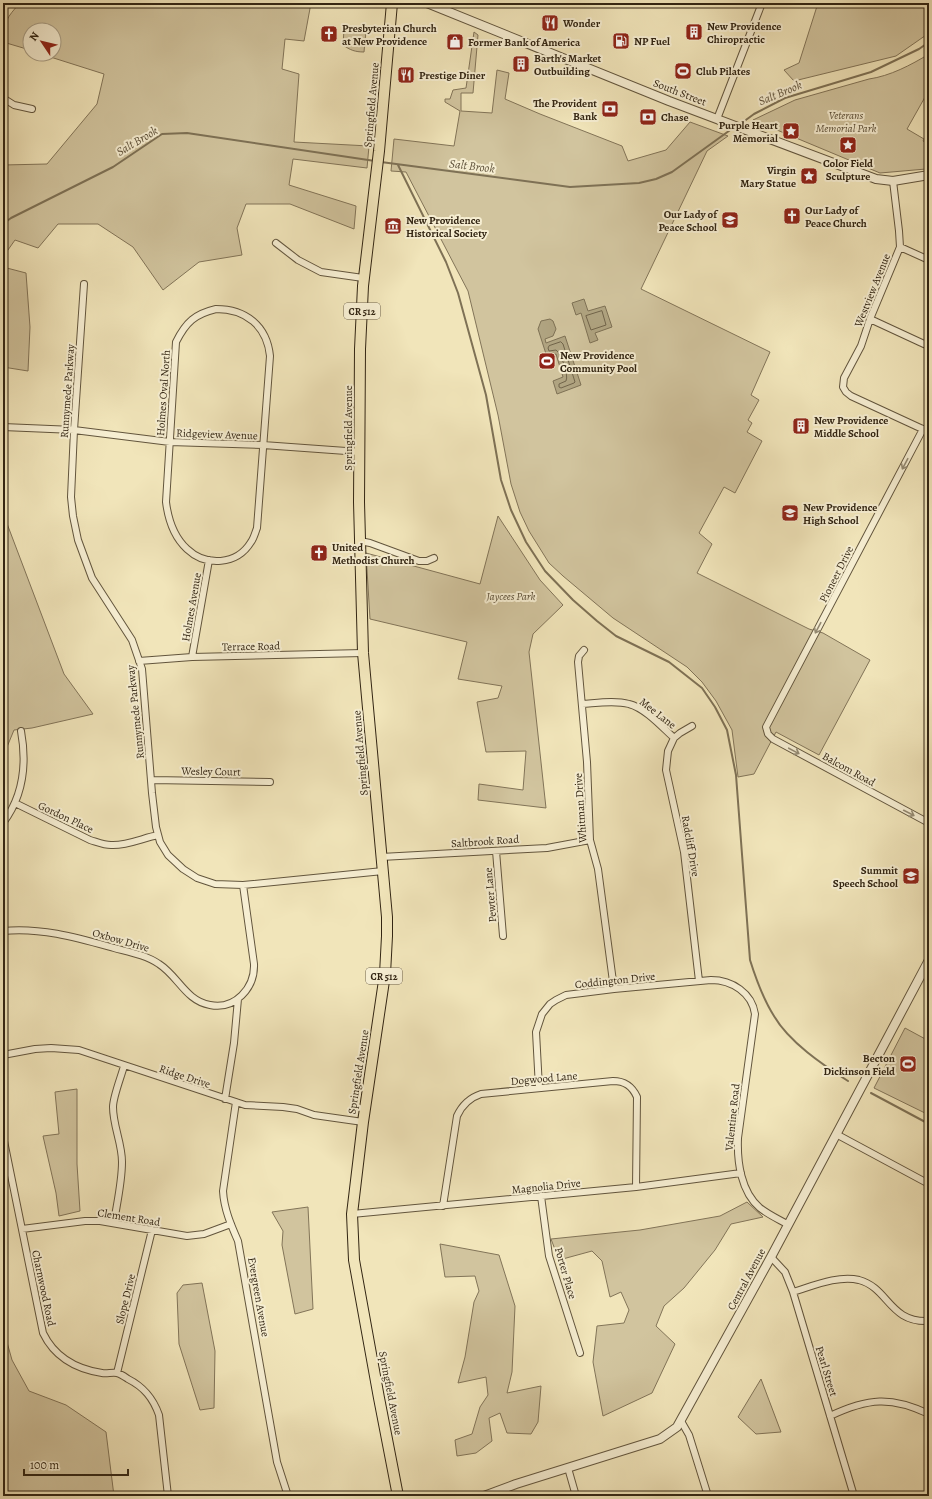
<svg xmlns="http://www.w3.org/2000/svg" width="932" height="1499" font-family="Alegreya,serif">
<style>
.green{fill:#d1c49e;stroke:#827458}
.water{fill:#b0a481;stroke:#7e7155}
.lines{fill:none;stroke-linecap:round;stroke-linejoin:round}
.shore{stroke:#71644a;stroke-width:1}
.stream{stroke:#7e7155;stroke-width:2}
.minor-casing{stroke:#62553d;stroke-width:8}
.tertiary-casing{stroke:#62553d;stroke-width:10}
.primary-casing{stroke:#322513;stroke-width:12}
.minor{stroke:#f6eed2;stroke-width:6}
.tertiary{stroke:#f6eed2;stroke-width:8}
.primary{stroke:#f1e5ba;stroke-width:10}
.oneway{stroke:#948a72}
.labels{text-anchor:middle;stroke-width:4;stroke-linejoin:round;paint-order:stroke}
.shield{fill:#f6eed2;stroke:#6d614c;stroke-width:1}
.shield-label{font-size:10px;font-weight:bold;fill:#322513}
.poi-label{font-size:11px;font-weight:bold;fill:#322513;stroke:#f6eed2;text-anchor:start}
.street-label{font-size:11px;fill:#322513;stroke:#f6eed2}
.park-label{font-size:11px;font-style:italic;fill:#5a4d36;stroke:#f6eed2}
.water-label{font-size:12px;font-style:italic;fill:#5e513a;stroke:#f6eed2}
</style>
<rect width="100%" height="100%" fill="#f1e5ba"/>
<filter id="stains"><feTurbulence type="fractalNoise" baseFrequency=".005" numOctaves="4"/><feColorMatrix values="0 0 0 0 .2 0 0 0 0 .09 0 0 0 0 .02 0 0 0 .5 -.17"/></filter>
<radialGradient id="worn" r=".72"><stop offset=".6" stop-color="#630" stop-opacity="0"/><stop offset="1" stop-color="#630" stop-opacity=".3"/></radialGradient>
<path class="green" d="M20,3h291l-7,38 -19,-2 -3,30 17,5 -5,68 75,4 -2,22 -74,-9 -4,26 67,21 -2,23 -64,-25h-44l-9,24 5,27 -43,7 -36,28 -30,-43 -35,-23h-40l-20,24 -23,-8 -12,17v-92l44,-1 50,-60 7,-30 -63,-20h13v-24h-24v20l-27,-8c0,-19 4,-25 17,-39z
M818,3h111v30l-33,23 -102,25 -10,-11 15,-7z
M344,29l22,2 -2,21c-9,0 -14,-2 -21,-7z
M474,32l4,3 -5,58h-12v18l31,2 5,-43 12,3 -4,26 35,15 82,32 6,15 38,-11 24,-28 38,14 -21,15 -66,138 129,63 -19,43 8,5 -11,20 4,3 -5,9 15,9 -27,52 -11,-6 -25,46 13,11 -15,29 112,56 14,4 47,27 -51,95 -43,-23 -22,42 -16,3 -6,-47 -16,-29 -14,-19 -15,-15 -74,-49 -50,-42 -14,-13 -20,-32 -9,-19 -9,-28 -13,-69 -30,-124 -62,-119 -15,-1 3,-32 60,7 6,-35 -15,-9v-3h5l3,-9 13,-2z
M929,54v36l-22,39 17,10 -1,2 6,4v20l-3,4 -46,4 -127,-53 42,-20 74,-21c21,-3 42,-14 60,-25z
M3,267l23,6 4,54 -2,44 -25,-4z
M3,513l61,161 29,40 -61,14 -18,2 -7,17h-4z
M498,516l42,64 23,25 -30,29 -4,18 17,156 -68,-8 1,-16 44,6 3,-39 -40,1 -9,-50 21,-4 4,-12 -44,-7 9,-37 -97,-23 -4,-66 114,31z
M905,1028l24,13v74l-55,-27z
M77,1089v75l3,47 -21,5 -3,-23 -13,-57 16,-2 -4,-42z
M747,1202l16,15 -32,7 -16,26 -31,38 -20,18 -8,20 19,18 -23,49 -49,23 -10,-54 4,-36 27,-3 5,-13 -8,-18 -11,5 -8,-36 -10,-10 -33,9 -8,-21 89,-9 80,-14z
M308,1207l5,102 -18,5 -13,-69 1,-14 -11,-19z
M440,1244l59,11 16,51 -3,66 -5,21 34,-7 -3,36 -7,12 -24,-1 -7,-20 -11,5 3,23 -16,12 -19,3 -2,-16 17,-6 8,-27 8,-12 -2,-18 -28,6 7,-26 9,-55 5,-11 -4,-15 -30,1z
M202,1283l13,68 -1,57 -14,2 -21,-66 -2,-51 6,-8z
M3,1328l9,32 17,31 37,14 40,27 8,64h-111z
M761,1379l20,53 -25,2 -18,-17z"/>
<path class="water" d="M584,299l4,12 17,-5 7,21 -17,6 3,7 -8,3 -9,-30 -5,2 -4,-12z
M550,319l3,2 3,8 -3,7 -8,3 1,4 19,-7 16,49 -24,9 -4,-13 10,-4 -7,-23 -9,3 -9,-28 3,-8z"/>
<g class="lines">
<path class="shore" d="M602,311l4,14 -15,5 -5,-14z
M561,342l2,2 12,38 -1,1 -13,5 -2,-1v-3l7,-3c3,-6 -5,-28 -10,-31l-7,1 -1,-3 1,-2z"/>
<path class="stream" d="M739,125l15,-11 31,-16 86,-26 48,-23 10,-7
M381,162l189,25 69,-4 17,-4 16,-7 61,-44
M398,165l48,97 12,31 28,102 15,85 10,30 15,32 19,29 28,29 24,21 19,15 53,26 33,26 13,19 12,23 9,45 14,185c6,19 13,39 24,56 15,26 49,49 74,65
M3,224l8,-6 102,-51 49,-33 25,-1 188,28
M871,1093l58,31"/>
<g class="minor-casing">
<path id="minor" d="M3,98l11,7 18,4
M717,119l45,-116
M893,181l6,50 1,16 -30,72 -9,27 -17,32 -1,9 3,5 5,4 78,36
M276,243l22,17 23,12 42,6
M900,247l29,13
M84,284l-10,146 -3,67 2,19 5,24 14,38 40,62 10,29 10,124 4,34 4,15 8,13 15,14 14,9 18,6 28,1 140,-14
M216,309c30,0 51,17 54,47l-13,172c-2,5 -3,10 -6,14 -14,23 -45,25 -64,7 -13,-12 -19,-31 -21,-47l10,-160c10,-20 19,-28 40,-33z
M870,319l54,25
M3,427l71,3 96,12 93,3 97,7
M923,429l-157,298 2,7 5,5 156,84
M360,541l10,2 49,18h8l7,-3
M584,650l-5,6 -1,6 9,100 3,78 8,29 16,120
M192,657l17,-97
M139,661l53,-4 171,-4
M582,704c15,-1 33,-4 47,0 16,4 33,23 45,34
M692,726l-12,7 -6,5 -6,13 -2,19 18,82 15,129
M152,780l118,2
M15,803l75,37c7,2 14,5 21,5 15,1 32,-7 47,-10
M3,823c21,-28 24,-59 18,-92
M496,851l7,85
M381,857l166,-9 43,-8
M3,931c38,-4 75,7 111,17 15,4 32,7 45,16 19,12 27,37 51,41 25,5 45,-17 44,-41l-11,-79
M3,1055l32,-6 16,-1 28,2 157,52 9,3 38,2 14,2 17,6 49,7
M539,1088l-3,-56 6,-18 8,-10 6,-4 10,-5 48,-6 97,-9c21,0 41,13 44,34l-17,124c-1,24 3,54 22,70 9,7 18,11 27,16
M225,1099l9,-56 4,-44
M236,1102l-13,89c1,18 8,34 15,50l39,221 11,34
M836,1134l93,50
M3,1136l40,197c12,25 33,36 59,40 5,1 10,-1 15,0 4,1 8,4 11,6 16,8 25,19 31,36l9,81
M541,1196l8,60 31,97
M443,1206l14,-90c5,-11 12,-18 24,-22l132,-13c12,0 19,5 24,16l-1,90
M352,1214l284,-27 105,-14
M114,1222c3,-19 8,-40 8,-60 0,-19 -9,-36 -9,-55 0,-10 8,-30 11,-41
M22,1229l63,-8h15l87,15 17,-2 27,-10
M771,1257l14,15 8,20 61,204
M793,1292c20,-6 45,-17 66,-12 30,8 30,43 70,41
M117,1373l35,-143
M830,1416c38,-18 61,-20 99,-2
M681,1421l8,14 19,61
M568,1468l8,28"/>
</g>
<g class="tertiary-casing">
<path id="tertiary" d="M427,3l242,98 207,78 17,2 36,-6
M484,1496l32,-12 144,-45 17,-12 94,-170 158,-297"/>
</g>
<g class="primary-casing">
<path id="primary" d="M392,3l-13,148 -16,135 -3,63 -1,153 4,151 24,264v19l-2,38 -22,148 -11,92 2,46 25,138 19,98"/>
</g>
<use href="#minor" class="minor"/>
<use href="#tertiary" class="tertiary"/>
<use href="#primary" class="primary"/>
</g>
<defs><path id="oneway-shaft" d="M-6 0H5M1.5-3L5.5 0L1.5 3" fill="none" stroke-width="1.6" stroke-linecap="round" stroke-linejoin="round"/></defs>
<g class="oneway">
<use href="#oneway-shaft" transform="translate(905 464) rotate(118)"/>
<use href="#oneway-shaft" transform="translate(818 628) rotate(118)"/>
<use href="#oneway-shaft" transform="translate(794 751) rotate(28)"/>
<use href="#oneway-shaft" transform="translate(909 813) rotate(27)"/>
</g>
<defs>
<g id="restaurant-square" transform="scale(0.9)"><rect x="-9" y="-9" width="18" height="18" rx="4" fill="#8f2418" stroke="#f6eed2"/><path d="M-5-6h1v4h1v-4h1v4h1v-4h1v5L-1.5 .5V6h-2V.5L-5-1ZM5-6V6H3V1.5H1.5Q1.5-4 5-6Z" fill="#fff"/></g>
<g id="building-square" transform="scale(0.9)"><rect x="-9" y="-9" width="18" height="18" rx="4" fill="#8f2418" stroke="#f6eed2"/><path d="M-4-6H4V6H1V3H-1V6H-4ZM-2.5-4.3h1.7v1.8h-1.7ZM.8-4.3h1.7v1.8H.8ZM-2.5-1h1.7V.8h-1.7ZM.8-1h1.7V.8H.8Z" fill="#fff"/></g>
<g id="church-square" transform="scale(0.9)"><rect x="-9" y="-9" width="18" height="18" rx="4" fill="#8f2418" stroke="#f6eed2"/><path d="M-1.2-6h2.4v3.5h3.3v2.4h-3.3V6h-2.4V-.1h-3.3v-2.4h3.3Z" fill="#fff"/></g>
<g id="fuel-square" transform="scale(0.9)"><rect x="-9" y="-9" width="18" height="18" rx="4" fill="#8f2418" stroke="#f6eed2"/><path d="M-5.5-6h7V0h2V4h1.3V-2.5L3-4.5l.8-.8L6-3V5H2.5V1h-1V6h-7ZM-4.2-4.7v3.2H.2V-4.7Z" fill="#fff"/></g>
<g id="shop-square" transform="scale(0.9)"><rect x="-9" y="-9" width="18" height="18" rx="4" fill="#8f2418" stroke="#f6eed2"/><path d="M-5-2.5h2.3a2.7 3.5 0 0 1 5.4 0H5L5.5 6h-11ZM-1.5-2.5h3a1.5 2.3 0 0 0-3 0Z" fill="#fff"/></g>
<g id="stadium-square" transform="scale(0.9)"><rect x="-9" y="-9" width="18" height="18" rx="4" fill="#8f2418" stroke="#f6eed2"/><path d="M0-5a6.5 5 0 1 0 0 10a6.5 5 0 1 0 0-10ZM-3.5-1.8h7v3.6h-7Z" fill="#fff"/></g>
<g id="bank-square" transform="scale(0.9)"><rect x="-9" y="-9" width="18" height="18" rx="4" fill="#8f2418" stroke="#f6eed2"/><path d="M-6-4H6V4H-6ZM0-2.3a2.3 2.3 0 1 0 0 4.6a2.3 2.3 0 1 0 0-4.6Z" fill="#fff"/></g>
<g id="sight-square" transform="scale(0.9)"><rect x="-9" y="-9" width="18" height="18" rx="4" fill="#8f2418" stroke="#f6eed2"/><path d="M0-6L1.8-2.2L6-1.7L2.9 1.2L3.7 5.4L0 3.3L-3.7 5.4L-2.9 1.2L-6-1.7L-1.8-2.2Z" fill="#fff"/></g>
<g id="school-square" transform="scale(0.9)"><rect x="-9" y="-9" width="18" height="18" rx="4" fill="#8f2418" stroke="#f6eed2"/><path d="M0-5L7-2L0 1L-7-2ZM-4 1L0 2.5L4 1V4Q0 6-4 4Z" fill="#fff"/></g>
<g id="museum-square" transform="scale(0.9)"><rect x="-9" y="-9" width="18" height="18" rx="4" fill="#8f2418" stroke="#f6eed2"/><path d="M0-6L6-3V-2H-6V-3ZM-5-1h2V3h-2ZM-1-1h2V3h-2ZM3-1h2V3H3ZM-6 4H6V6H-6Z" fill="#fff"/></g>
</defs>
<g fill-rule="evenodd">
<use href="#restaurant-square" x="550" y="23"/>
<use href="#building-square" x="694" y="32"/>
<use href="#church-square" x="329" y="34"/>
<use href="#fuel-square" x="621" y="41"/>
<use href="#shop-square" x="455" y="42"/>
<use href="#building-square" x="521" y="64"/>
<use href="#stadium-square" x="683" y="71"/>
<use href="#restaurant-square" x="406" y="75"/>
<use href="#bank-square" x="610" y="109"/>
<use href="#bank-square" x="648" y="117"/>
<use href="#sight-square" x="791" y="131"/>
<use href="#sight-square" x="848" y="145"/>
<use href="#sight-square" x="809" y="176"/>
<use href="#church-square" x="792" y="216"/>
<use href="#school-square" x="730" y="220"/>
<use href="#museum-square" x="393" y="226"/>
<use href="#stadium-square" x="547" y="361"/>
<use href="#building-square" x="801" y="426"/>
<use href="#school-square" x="790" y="513"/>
<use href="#church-square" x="319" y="553"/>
<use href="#school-square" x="911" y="876"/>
<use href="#stadium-square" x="908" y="1064"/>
</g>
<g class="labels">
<g class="shield">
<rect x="344" y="303" width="36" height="16" rx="3"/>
<rect x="366" y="968" width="36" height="16" rx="3"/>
</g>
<g class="shield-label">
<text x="362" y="315">CR 512</text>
<text x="384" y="980">CR 512</text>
</g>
<g class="poi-label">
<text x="563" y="27">Wonder</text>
<text x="707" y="30">New Providence<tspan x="707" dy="13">Chiropractic</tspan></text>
<text x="342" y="32">Presbyterian Church<tspan x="342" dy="13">at New Providence</tspan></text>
<text x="634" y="45">NP Fuel</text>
<text x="468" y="46">Former Bank of America</text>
<text x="534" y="62">Barth's Market<tspan x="534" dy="13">Outbuilding</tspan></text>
<text x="696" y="75">Club Pilates</text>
<text x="419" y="79">Prestige Diner</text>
<text x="597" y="107" text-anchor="end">The Provident<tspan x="597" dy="13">Bank</tspan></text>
<text x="661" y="121">Chase</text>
<text x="778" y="129" text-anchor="end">Purple Heart<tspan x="778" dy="13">Memorial</tspan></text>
<text x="848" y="167" text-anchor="middle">Color Field<tspan x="848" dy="13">Sculpture</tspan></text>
<text x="796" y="174" text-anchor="end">Virgin<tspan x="796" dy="13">Mary Statue</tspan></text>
<text x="805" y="214">Our Lady of<tspan x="805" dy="13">Peace Church</tspan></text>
<text x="717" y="218" text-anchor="end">Our Lady of<tspan x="717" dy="13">Peace School</tspan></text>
<text x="406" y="224">New Providence<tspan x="406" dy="13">Historical Society</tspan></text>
<text x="560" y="359">New Providence<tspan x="560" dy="13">Community Pool</tspan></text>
<text x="814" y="424">New Providence<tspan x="814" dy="13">Middle School</tspan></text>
<text x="803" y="511">New Providence<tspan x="803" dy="13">High School</tspan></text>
<text x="332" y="551">United<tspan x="332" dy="13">Methodist Church</tspan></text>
<text x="898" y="874" text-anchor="end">Summit<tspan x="898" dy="13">Speech School</tspan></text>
<text x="895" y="1062" text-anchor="end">Becton<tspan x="895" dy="13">Dickinson Field</tspan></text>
</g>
<g class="street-label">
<text transform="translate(680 92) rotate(21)" y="4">South Street</text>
<text transform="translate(371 105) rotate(-85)" y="4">Springfield Avenue</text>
<text transform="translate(872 290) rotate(-68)" y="4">Westview Avenue</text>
<text transform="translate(67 391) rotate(-86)" y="4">Runnymede Parkway</text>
<text transform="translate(163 393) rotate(-86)" y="4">Holmes Oval North</text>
<text transform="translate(348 428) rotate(-90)" y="4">Springfield Avenue</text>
<text transform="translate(217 434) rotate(2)" y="4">Ridgeview Avenue</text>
<text transform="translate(836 574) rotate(-63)" y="4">Pioneer Drive</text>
<text transform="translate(191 607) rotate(-80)" y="4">Holmes Avenue</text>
<text transform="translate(251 646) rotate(-1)" y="4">Terrace Road</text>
<text transform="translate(135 712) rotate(-96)" y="4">Runnymede Parkway</text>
<text transform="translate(658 713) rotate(38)" y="4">Mee Lane</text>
<text transform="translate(360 753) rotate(-95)" y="4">Springfield Avenue</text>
<text transform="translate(849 769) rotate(29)" y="4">Balcom Road</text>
<text transform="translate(211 771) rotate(1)" y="4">Wesley Court</text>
<text transform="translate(580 808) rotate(-94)" y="4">Whitman Drive</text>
<text transform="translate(66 817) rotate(25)" y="4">Gordon Place</text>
<text transform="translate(485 841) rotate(-4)" y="4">Saltbrook Road</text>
<text transform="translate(691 846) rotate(80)" y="4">Radcliff Drive</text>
<text transform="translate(490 895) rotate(-95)" y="4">Pewter Lane</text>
<text transform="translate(121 940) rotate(16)" y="4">Oxbow Drive</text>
<text transform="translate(615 980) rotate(-6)" y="4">Coddington Drive</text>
<text transform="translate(358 1072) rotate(-81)" y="4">Springfield Avenue</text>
<text transform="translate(185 1076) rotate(18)" y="4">Ridge Drive</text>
<text transform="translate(544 1078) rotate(-5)" y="4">Dogwood Lane</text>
<text transform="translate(732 1117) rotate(-84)" y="4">Valentine Road</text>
<text transform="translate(546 1186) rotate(-6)" y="4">Magnolia Drive</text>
<text transform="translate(129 1217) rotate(9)" y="4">Clement Road</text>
<text transform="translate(566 1273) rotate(74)" y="4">Porter Place</text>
<text transform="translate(746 1279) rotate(-62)" y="4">Central Avenue</text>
<text transform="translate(44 1288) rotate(78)" y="4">Charnwood Road</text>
<text transform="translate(259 1297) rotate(80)" y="4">Evergreen Avenue</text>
<text transform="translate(125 1299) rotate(-76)" y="4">Slope Drive</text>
<text transform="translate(827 1371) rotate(73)" y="4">Pearl Street</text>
<text transform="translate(391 1393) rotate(79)" y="4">Springfield Avenue</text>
</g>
<g class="park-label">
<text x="846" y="119">Veterans<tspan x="846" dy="13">Memorial Park</tspan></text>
<text x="511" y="600">Jaycees Park</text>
</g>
<g class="water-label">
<text transform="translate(780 93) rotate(-23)" y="4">Salt Brook</text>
<text transform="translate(137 141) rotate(-31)" y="4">Salt Brook</text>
<text transform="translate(472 166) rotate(7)" y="4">Salt Brook</text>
</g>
</g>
<rect width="932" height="1499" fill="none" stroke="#f1e5ba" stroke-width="16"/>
<rect x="4" y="4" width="924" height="1491" fill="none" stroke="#322513" stroke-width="2"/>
<rect x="8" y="8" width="916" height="1483" fill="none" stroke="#322513"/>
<g transform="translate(42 42) rotate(305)"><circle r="19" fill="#f6eed2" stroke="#a89e86"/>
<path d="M0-3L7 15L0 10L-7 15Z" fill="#8f2418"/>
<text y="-6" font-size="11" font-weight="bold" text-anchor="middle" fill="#322513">N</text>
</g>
<path d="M24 1469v6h104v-6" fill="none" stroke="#322513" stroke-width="2"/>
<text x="30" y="1469" font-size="12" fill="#322513" stroke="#f6eed2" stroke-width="3" paint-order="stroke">100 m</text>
<rect width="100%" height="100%" filter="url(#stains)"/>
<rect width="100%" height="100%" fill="url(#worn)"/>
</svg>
